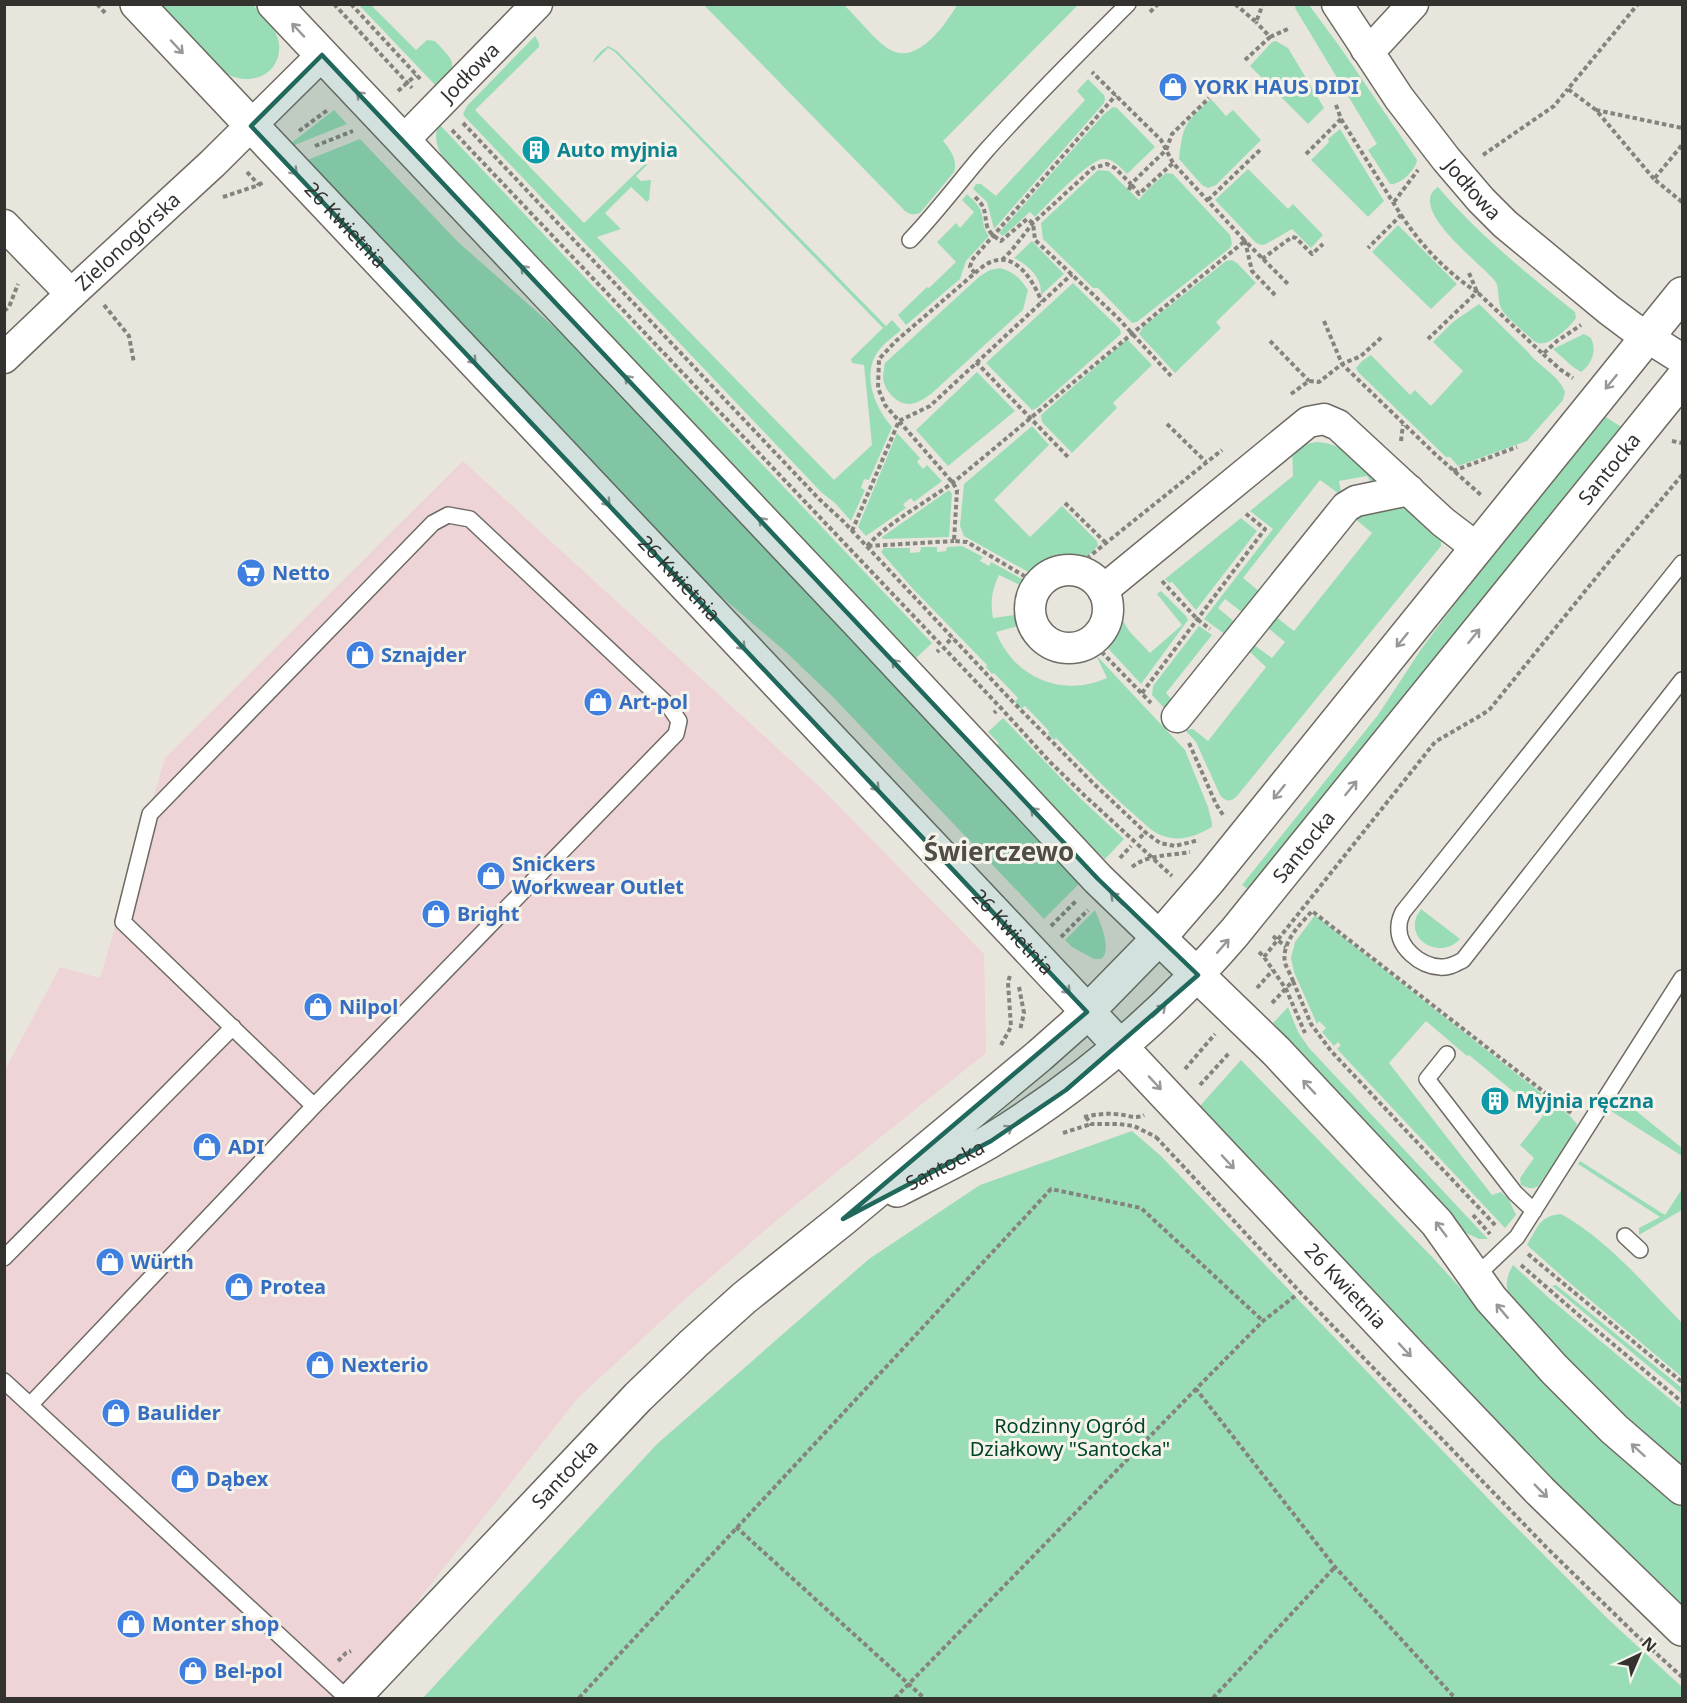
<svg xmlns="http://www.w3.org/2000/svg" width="1687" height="1703" font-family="'Noto Sans',sans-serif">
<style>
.industrial{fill:#efd4d7}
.green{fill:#99ddb7}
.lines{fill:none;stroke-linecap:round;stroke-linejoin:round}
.service-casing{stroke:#6e6b63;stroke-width:18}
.minor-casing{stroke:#6e6b63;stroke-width:33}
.tertiary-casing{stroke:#6e6b63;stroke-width:36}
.path{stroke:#85837e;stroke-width:4;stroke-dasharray:4.5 3;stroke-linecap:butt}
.service{stroke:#fff;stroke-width:15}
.minor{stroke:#fff;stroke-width:30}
.tertiary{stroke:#fff;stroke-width:33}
.oneway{stroke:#999897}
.marked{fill:#21685c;fill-opacity:0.2;stroke:#21685c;stroke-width:4.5;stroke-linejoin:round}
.labels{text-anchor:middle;stroke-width:6;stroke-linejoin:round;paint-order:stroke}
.street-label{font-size:20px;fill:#33322f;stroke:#f6f3ea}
.shop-label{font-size:20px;font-weight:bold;fill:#366cbe;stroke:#f6f3ea;text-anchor:start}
.culture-label{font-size:20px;font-weight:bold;fill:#0d838f;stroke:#f6f3ea;text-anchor:start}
.park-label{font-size:20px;fill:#004429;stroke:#f6f3ea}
.district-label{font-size:26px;font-weight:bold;fill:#504d46;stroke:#f6f3ea}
</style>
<rect width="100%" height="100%" fill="#e8e5dd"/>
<path class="industrial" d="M463,461l358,327 163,166 2,99 -203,162 -100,86 -106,98 -220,279 -19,20h-333v-628l55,-103 40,11 65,-220z"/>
<path class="green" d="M1296,4l13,1 31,42 77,113c-1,10 -17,25 -27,24l-22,-34 9,-6 -82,-136z
M158,5h95c11,11 24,23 26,39 3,33 -34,45 -58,26z
M359,5h12l45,45 11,-10 8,1c21,23 24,22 2,46z
M704,5h140c13,12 29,33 43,43 28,20 58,-22 70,-43h121l-135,136c7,8 15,19 11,31l-34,41c-7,2 -10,2 -15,-2z
M535,36l4,7v4l-64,63 109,113 62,-60 1,2 -11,11 5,5 10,-1 -2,20 -2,2 -16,-15 -26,26 16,16 -24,8 237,243 38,-35 -8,-80 -12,-2 -1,-4 32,-31 -268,-276 -7,-4 -15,15c1,-6 9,-13 15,-17l9,5 269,275 6,-6 9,10c-8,7 -18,14 -24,23 -15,23 -2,55 15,74l-23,53 -5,-1 -3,9 4,2 -14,31 -16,-18 -13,-10 -357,-376 -2,-3 4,-8z
M1276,41l12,7 36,60 -16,16 -58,-58 22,-24z
M1088,79l16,16 1,4 -1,4 -110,126 -7,-27 -14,-13 3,-5h5l15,12 89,-96 -8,-9z
M1211,99l15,17 7,-6 28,30 -45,45 -8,3 -6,-3 -23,-26c4,-35 6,-36 32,-60z
M1113,107l4,1 38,39 -28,27c-6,-6 -14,-16 -24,-15 -16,2 -55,45 -68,58l-5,-5 -27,24 -4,-3 105,-119z
M334,110l13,14 -55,22 -2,-2z
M439,124l493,519 -17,16 -470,-499c-8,-11 -12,-23 -6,-36z
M1340,129l44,72 -16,16 -57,-57 18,-18 -1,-3z
M360,139l98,103 121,107 501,534 -36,36 -212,-223 -45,-43 -78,-67 -27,-27 -377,-398z
M1248,169l40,40 5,-5 30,31 -12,13 -19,-19 -26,15 -4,1 -6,-2 -41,-43z
M1098,170l11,1 30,29 7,-9 20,-18 7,1 57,61 2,9 -2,4 -93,74 -5,1 -34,-35h-5l-50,-49 -2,-16z
M1438,187c40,47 89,87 137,125l1,6c-5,8 -23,24 -32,25 -5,1 -6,0 -10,-2 -7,-7 -31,-26 -33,-33 -4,-8 -1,-20 -6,-27 -12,-16 -90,-73 -57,-94z
M967,194c5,5 11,10 14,17 3,9 1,17 8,25l-23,25 -6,18 -54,46 -8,-10 29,-28 2,1 27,-26 -19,-20 19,-19 4,5 14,-16 -12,-12z
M1398,225l59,59 -26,25 -59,-57z
M1032,241l32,33 -23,21c1,-18 -13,-30 -27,-37z
M1232,260l5,3 19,20 -40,39 5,6 -46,45 -36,-39 4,-7 83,-66z
M1000,268c14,4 20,10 28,22l-5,20 -92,84c-6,4 -14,10 -22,10 -11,0 -22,-11 -25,-21 -2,-6 0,-13 1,-20l95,-87 10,-6z
M1073,283l47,46 1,5 -84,74 -5,2 -46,-47z
M1479,304l49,48c10,14 31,23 37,40l-2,8 -36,41 -69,25 -8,-9h-4l-88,-85 -2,-4 6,-7 9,-6 39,40 5,-5 16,16 32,-35 -30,-29 20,-20z
M1584,334l7,4c6,13 1,26 -10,34l-8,-5 -20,-18z
M1128,340l24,25 -39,38 4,5 -45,45 -30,-31 -1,-7 84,-74z
M977,372l38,39 -67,55 -32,-36z
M1604,416l19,12 -374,462 -7,-5 136,-170 44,-67 48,-64z
M1032,426l17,19 -55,55 36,37 32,-31 35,35 1,5 -15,14c-19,-7 -36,3 -51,14l-68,-38 -4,-10 4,-42z
M897,433l23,25 -3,4 6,7 4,-4 15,16 -28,21 -3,-4 -8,6 3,4 -40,28 -8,-9z
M1316,442c26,0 47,22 66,37l-8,8 -7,-11 -28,5 2,11 -3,1 -18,-13 -77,98 17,14 -17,21 -18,-14 -7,9 18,15 -10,12 -22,-16 69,-90 -23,-18 43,-35 -1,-29z
M949,490l3,4 -3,43 -66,2 -1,-2z
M1411,506l30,30v10l-204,250c-7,7 -12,5 -17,-1l-24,-53 -11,-12 8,-1 15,12 58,-74 -17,-16 5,-6 18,13 13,-16 -18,-15 9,-10 18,14 78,-98 -18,-15 4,-3z
M1241,518l16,13 -61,79 -24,-28 -3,1 -4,-4z
M962,546l21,11 -3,4 9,5 2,-4 33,18 -4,5 -21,-10c-7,15 -9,27 -6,43l22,-3 3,11 -22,6c18,46 66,66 111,46l-11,-23 89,95 23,57 4,16v4c-16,9 -31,15 -49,9 -10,-3 -19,-13 -26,-19 -29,-25 -55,-52 -81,-79l-2,2 -6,-7 1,-2 -24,-25 -4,3 -6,-7 3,-4 -24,-25 -2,1 -6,-7 1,-2 -74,-76 -32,-37 3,-4h26v5l10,-1 1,-5h16v5l9,-1 1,-4z
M1161,591l25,25 2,4 -47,64 -36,-39 12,-20 6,-4 7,11 20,21 32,-28 -25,-31z
M1199,626l13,9 -46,58 8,9 -7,9 -15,-16 1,-9z
M1003,718l77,80 44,41 -19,20 -15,-13 -94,-100 3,-3 -11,-11z
M1421,909l39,30c-18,20 -52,4 -44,-21 1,-4 4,-6 5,-9z
M1095,910c5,13 15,33 9,46l-3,3h-7l-22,-12 -7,-7z
M1315,915l254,200 8,9 -4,12 -35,50c-6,4 -10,2 -17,-1l-1,-7 14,-20 -14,-13 23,-29 -74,-61 -2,1 -41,-35 -37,42 103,132 9,-3 8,8 7,15 -11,13 -168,-179 4,-4 -3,-3 -4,4 -12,-14 4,-4 -7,-7 -2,3 -23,-52 -3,-14 4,-16z
M1288,1007l10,25 11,16 179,191h-9l-15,-7 -191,-209z
M1241,1060l193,199 127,140 69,64 52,44v99l-119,-116 -356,-374 -7,-10z
M1620,1098l62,50v8l-71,-45z
M1132,1131l29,25 342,358 105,105 74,68v11h-1259l234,-254 212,-185 111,-74z
M1580,1161l85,54 17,-26v21l-43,25v-7l21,-11 -82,-53z
M1561,1214c47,26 84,71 121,109v54l-117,-98 -38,-34c11,-18 12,-29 34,-31z
M1513,1265l36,33 133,111v58c-48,-42 -95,-86 -139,-133 -11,-13 -29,-26 -35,-42 -3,-10 0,-18 5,-27z
M1556,1285l126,103v6l-130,-108z"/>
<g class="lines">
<g class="service-casing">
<path id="service" d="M910,240c26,-27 49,-58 74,-87 46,-52 95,-100 144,-149
M1682,563l-279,349c-2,4 -4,10 -4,14 -2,21 21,40 41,41 9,1 15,-3 23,-7l219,-280
M1447,1054l-20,25 88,114 19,18
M314,1106l-191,-184 27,-108 283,-291 15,-8 22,4 199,187 10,15 -3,13 -362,372 -284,299 317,293
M1625,1236l15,14
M4,1258l229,-231
M1475,1277l42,-40 165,-259
M4,1381l26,24"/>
</g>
<g class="minor-casing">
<g id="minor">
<path id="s1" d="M1337,4l62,94 47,61 35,41 24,24 104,86 24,18 49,31"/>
<path d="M1366,49l13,-8 34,-37"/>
<path id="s2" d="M403,141l134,-137"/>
<path d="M4,225l67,69"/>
<path id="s3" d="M4,358l67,-64 142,-131 109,-108"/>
<circle cx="1069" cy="609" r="39"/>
<path d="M1103,590l205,-168 16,-3 14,6 105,97 34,26"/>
<path d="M1177,717l169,-210 10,-6 53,-11"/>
</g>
</g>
<g class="tertiary-casing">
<g id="tertiary">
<path id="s4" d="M137,4l874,926 405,431 124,130 142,138"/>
<path d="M274,4l583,617 241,258 178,172 161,172 54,76 63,70 60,60 68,59"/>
<path id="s5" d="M897,1190c31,-16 63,-31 93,-49 92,-57 175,-127 245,-209l447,-553"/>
<path id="s6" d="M353,1698l285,-301 55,-53 51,-46 99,-79 196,-163 35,-31 84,-86 51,-59 473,-586"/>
</g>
</g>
<path class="path" d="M97,4l10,11
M334,4l78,84
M351,4l71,77
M1235,4l21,18 7,-18
M1150,12l8,-8
M1270,37l20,-9
M1245,60l25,-23 -14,-15
M398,91l18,-16
M1596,110l-28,-21 70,-85
M1341,119l60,96 -33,33
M463,123l356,376 25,23 165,176 84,85 52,49 15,11 15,3 24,-6
M452,130l548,577 50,55 34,33 88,81
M299,131l30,-22
M315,146l38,-15
M1306,154l35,-35 -6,-17
M1483,155l71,-49 14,-17
M247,172l12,13
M1654,179l-58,-69 86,18
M1129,190l2,-6 8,10 34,-31
M223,197l36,-12 4,-3
M975,197c12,11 9,16 12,29 2,7 8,11 14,15l26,-22 6,4 2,17 82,77 54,59
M1208,200l52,-50
M1394,202l24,-32
M1682,202l-28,-23 28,-34
M1401,215c20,30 45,57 76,77l-49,47
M1262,259l30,-22 4,1 16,16 11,-10
M1002,260l9,-9 22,-28 60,-55 14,-4 8,4 16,16 35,-34 6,-16 37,-36
M975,273c5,-4 10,-9 16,-11 26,-11 43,21 51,40
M1469,273l8,19 66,62 14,-13 24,-16
M1275,295l-23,-24 -7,-30 43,43
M104,305l25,31 5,27
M4,311l5,-4 9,-23
M1324,321l18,43 19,-8 22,-20
M1270,341l39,40
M1543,354l18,16 12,8
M976,362l92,95
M1291,394l18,-13 10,1 23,-18 92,89 47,42
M1167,424l39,38
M1401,441l2,-16
M1672,441l10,2
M1453,471l64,-24
M1065,503l41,40
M852,531l47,-110 31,-15 142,-132
M867,546c27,-29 64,-45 94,-70 95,-79 189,-158 284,-235l-72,-78 -12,-23 -69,-68
M868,546l86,-5
M1083,565l2,-5 21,-17 116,-93
M1162,581l35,38 13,10
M1037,586l-11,-9 -59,-35 -13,-1 3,-51 -4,-7 -68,-78 -7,-17 1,-29 17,-18 79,-68 -5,-6 2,-7 144,-165
M1091,641l60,62
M947,643l6,-6
M937,652l2,-2
M1142,693l123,-164 -20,-16
M994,713l2,-2
M1189,743l27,61 7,11
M1140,838l5,-6
M1120,858l11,-12
M1132,867c16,-13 38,-11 58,-15
M1051,926l25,-25
M1273,936l13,11
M1061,937l27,-27
M1259,952l5,5 22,32 19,44
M1264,957l171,-215 48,-28 7,-5 113,-140 79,-94
M1293,981l18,43 20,27 165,175
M1019,987l5,26 -4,17
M1257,988l16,-18
M1272,1003l21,-22c-2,-6 -6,-12 -8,-18 -4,-21 15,-38 27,-52l259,202
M1001,1045l10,-18 -3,-44 2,-8
M1185,1069l30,-35
M1200,1085l30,-33
M1084,1117c10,-2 20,-4 31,-3 10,0 20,6 29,1
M1086,1117l5,7h28l15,2 22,11
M1063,1133l28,-9
M1156,1137l143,154 247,256 89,87 47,43
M1473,1215l17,19
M1528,1254l154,128
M1521,1265l61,53 100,84
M1295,1296l-32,25 -67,68 139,178 120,131
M736,1527l188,171
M338,1661l8,-8 5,-2
M579,1698l472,-509 90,19 122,113
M895,1698l301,-309
M1213,1698l122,-131"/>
<use href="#service" class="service"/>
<use href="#minor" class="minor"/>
<use href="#tertiary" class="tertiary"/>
</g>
<defs><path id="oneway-shaft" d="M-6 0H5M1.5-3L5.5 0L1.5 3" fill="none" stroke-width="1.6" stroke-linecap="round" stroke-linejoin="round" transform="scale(1.5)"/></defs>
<g class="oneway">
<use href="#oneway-shaft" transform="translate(298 30) rotate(-133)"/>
<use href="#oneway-shaft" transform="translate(177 47) rotate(47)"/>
<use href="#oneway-shaft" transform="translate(363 98) rotate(-134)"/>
<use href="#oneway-shaft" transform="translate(291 168) rotate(46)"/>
<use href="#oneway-shaft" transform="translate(527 272) rotate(-133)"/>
<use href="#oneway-shaft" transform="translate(470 357) rotate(47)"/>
<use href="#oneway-shaft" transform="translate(631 382) rotate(-133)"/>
<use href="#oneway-shaft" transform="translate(1611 382) rotate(129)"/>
<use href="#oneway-shaft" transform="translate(604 499) rotate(47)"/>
<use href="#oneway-shaft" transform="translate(765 524) rotate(-133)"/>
<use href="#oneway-shaft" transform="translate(1474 636) rotate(-51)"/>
<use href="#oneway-shaft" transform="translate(1402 640) rotate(129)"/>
<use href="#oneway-shaft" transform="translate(739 643) rotate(47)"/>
<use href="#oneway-shaft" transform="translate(898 666) rotate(-132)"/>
<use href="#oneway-shaft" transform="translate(873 784) rotate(47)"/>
<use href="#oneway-shaft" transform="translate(1351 788) rotate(-51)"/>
<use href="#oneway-shaft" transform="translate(1279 792) rotate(129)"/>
<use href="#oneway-shaft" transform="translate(1037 814) rotate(-134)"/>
<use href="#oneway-shaft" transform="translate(1117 899) rotate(-136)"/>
<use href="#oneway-shaft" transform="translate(1223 946) rotate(-49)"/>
<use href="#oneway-shaft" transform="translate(1064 987) rotate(47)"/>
<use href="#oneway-shaft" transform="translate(1159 1011) rotate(-43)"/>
<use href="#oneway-shaft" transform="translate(1155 1083) rotate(47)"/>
<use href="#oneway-shaft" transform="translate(1309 1087) rotate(-133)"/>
<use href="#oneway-shaft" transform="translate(1005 1131) rotate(-34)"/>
<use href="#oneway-shaft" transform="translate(1228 1162) rotate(47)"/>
<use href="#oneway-shaft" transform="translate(1441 1229) rotate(-127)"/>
<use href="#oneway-shaft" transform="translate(1502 1311) rotate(-130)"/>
<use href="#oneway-shaft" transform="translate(1405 1350) rotate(47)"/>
<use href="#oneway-shaft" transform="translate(1638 1450) rotate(-138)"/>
<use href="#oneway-shaft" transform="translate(1541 1491) rotate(45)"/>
</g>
<path class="marked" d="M322,55l776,824 100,96 -132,115 -75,51 -148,78 244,-207 -836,-886z"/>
<defs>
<g id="shop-disc" transform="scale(1.5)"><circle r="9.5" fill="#3f7fe0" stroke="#f6f3ea"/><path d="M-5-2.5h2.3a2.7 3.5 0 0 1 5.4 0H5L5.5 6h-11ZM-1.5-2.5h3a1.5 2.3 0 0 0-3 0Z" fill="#fff"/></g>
<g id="building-disc" transform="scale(1.5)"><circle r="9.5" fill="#0f9aa8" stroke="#f6f3ea"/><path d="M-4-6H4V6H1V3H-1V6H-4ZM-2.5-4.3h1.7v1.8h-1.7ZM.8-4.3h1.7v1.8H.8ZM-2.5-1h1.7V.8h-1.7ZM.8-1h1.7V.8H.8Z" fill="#fff"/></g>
<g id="supermarket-disc" transform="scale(1.5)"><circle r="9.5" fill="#3f7fe0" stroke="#f6f3ea"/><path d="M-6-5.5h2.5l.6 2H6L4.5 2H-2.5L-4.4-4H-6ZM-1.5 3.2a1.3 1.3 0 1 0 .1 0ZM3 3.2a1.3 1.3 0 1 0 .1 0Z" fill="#fff"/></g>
</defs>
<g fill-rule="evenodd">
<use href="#shop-disc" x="1173" y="87"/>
<use href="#building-disc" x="536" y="150"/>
<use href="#supermarket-disc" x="251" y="573"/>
<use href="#shop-disc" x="360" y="655"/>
<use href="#shop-disc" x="598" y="702"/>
<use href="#shop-disc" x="491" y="876"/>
<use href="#shop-disc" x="436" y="914"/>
<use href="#shop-disc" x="318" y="1007"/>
<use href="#building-disc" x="1495" y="1101"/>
<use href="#shop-disc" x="207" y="1147"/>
<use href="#shop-disc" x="110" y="1262"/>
<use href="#shop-disc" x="239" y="1287"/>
<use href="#shop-disc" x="320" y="1365"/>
<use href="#shop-disc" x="116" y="1413"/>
<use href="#shop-disc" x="185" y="1479"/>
<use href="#shop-disc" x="131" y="1624"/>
<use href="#shop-disc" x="193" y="1671"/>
</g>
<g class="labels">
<g class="street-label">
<text dy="7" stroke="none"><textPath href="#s2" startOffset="96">Jodłowa</textPath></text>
<text dy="7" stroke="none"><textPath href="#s1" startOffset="230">Jodłowa</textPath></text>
<text dy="7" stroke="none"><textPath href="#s4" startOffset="304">26 Kwietnia</textPath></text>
<text dy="7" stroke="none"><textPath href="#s3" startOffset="170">Zielonogórska</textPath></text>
<text dy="7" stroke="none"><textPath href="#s5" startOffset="1024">Santocka</textPath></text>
<text dy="7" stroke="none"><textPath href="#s4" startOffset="790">26 Kwietnia</textPath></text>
<text dy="7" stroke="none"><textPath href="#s5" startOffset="538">Santocka</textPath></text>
<text dy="7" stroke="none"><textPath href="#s4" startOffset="1276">26 Kwietnia</textPath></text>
<text dy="7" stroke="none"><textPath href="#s5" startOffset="54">Santocka</textPath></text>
<text dy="7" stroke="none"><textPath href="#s4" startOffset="1762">26 Kwietnia</textPath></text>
<text dy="7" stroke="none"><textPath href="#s6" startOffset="308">Santocka</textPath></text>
</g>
<g class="shop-label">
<text x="1194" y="94">YORK HAUS DIDI</text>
<text x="272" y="580">Netto</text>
<text x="381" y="662">Sznajder</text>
<text x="619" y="709">Art-pol</text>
<text x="512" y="871">Snickers<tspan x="512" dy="23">Workwear Outlet</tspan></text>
<text x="457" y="921">Bright</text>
<text x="339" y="1014">Nilpol</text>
<text x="228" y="1154">ADI</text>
<text x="131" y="1269">Würth</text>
<text x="260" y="1294">Protea</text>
<text x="341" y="1372">Nexterio</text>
<text x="137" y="1420">Baulider</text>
<text x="206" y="1486">Dąbex</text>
<text x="152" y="1631">Monter shop</text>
<text x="214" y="1678">Bel-pol</text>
</g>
<g class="culture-label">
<text x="557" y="157">Auto myjnia</text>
<text x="1516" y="1108">Myjnia ręczna</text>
</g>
<g class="park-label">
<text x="1070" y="1433">Rodzinny Ogród<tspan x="1070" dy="23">Działkowy "Santocka"</tspan></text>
</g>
<g class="district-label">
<text x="999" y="861">Świerczewo</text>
</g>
</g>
<rect width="1687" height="1703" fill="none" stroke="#33322f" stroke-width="12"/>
<g transform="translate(1639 1655) rotate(44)" stroke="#f6f3ea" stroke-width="4.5" paint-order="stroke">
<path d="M0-4.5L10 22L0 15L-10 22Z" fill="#33322f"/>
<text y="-9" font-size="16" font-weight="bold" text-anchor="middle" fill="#33322f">N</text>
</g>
</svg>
